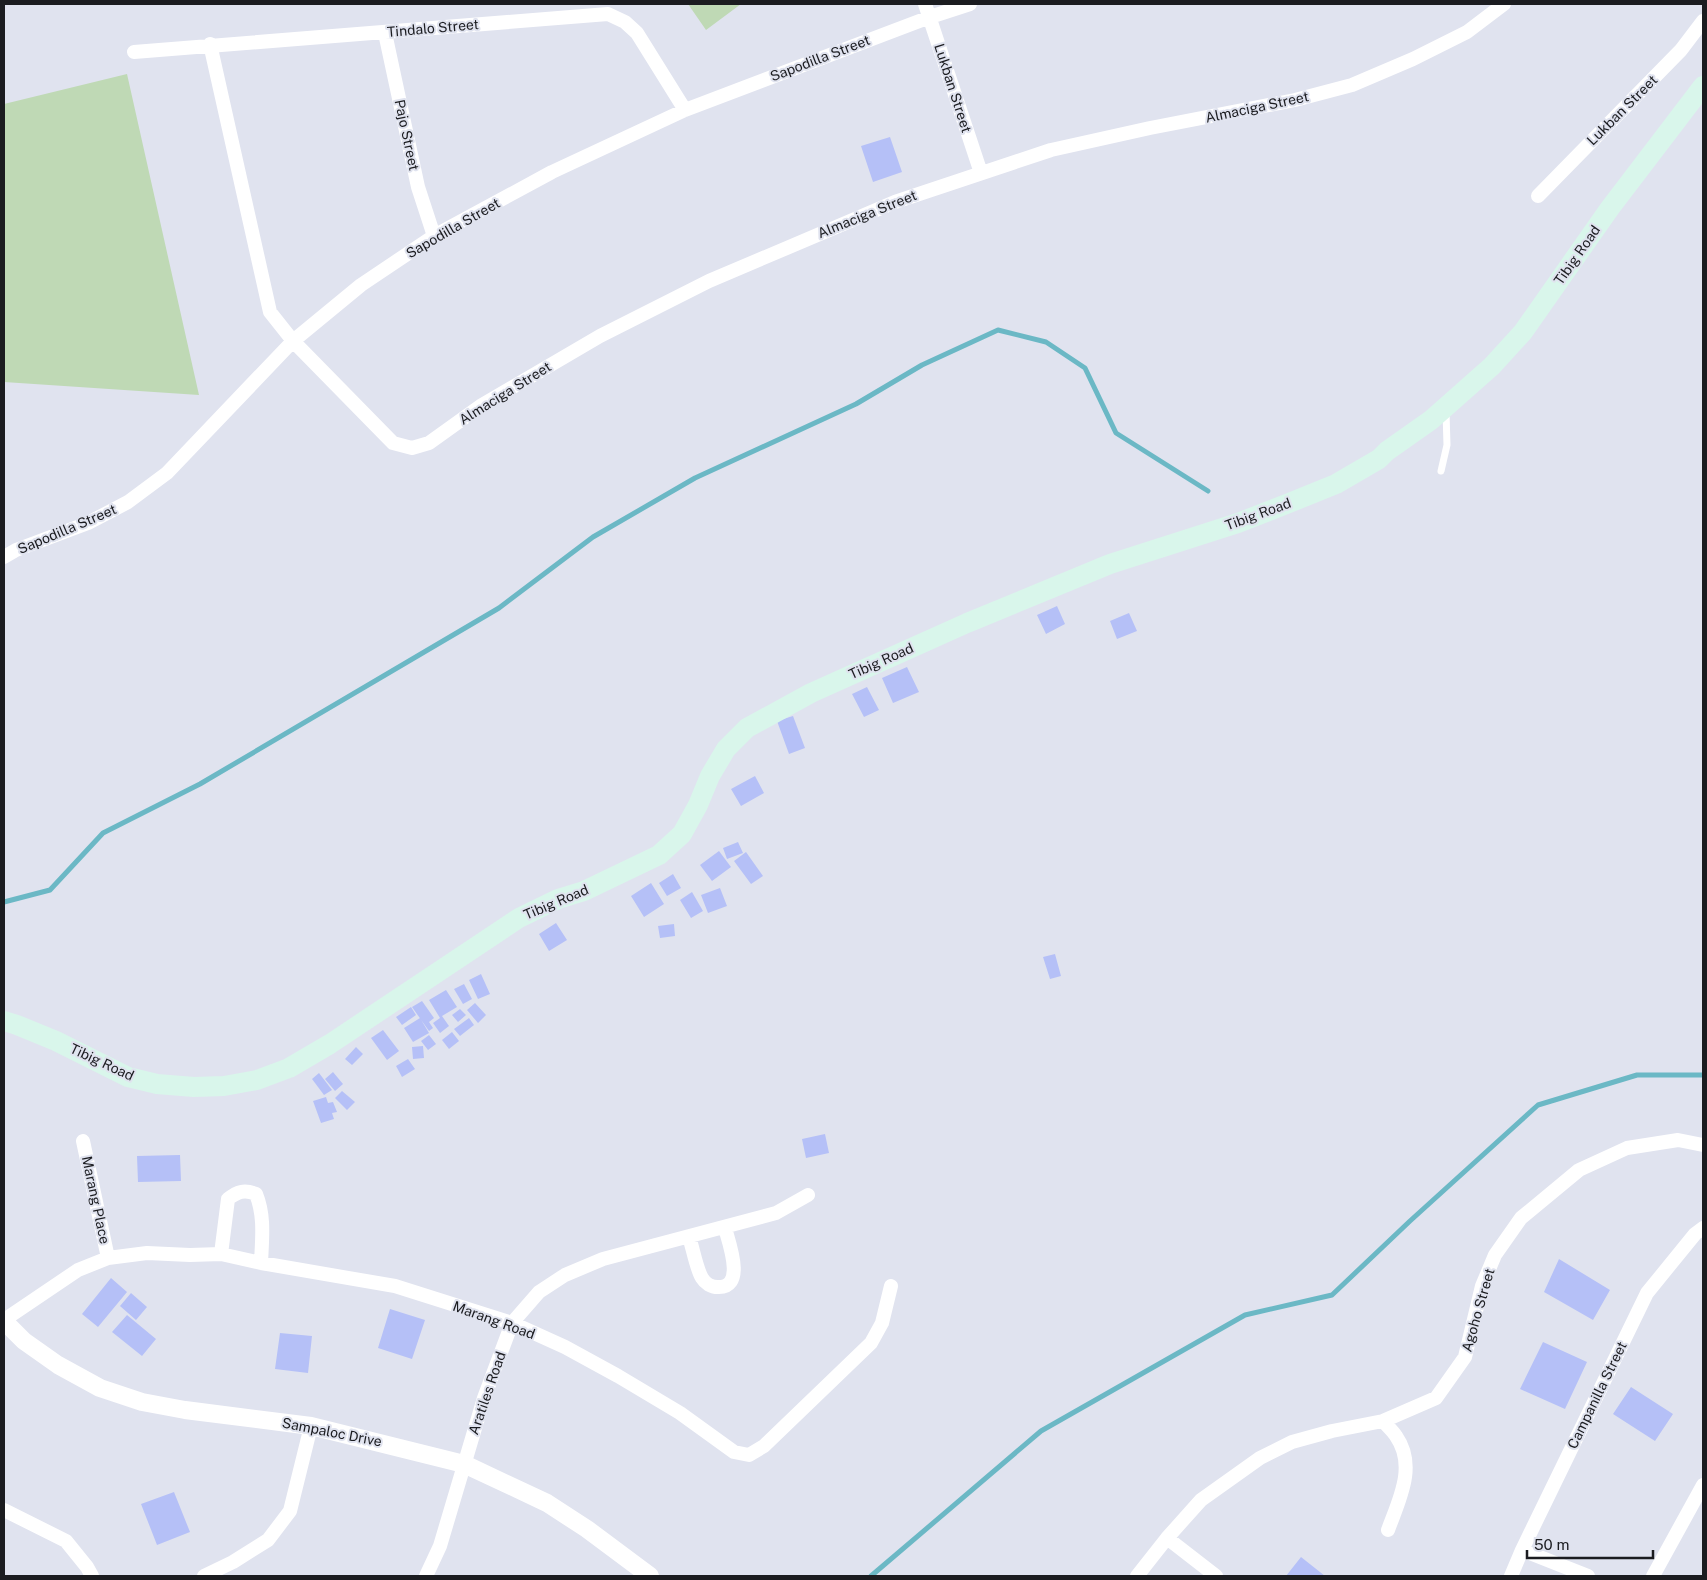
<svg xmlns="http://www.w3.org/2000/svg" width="1707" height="1580" font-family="'Public Sans',sans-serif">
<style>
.green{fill:#bfd9b5}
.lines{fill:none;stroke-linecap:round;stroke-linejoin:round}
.stream{stroke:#6bb8c5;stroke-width:5}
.building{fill:#b5c0f7}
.service{stroke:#fff;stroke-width:7}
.minor{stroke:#fff;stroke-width:14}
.tertiary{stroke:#fff;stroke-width:18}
.secondary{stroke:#d9f6eb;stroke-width:20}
.labels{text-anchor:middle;stroke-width:4;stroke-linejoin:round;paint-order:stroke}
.street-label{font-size:14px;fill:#1b1c20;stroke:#e0e3ef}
</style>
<rect width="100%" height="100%" fill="#e0e3ef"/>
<path class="green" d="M688,4h53l-35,26z
M127,74l72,321 -195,-13v-278z"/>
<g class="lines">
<path class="stream" d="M4,902l46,-12 53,-57 97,-49 299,-176 94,-71 102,-59 161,-74 66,-39 76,-35 48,12 39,26 31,65 92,58
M871,1576l170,-145 204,-116 87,-20 78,-74 128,-116 99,-30h66"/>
</g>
<path class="building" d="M890,137l12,35 -29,10 -12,-36z
M1057,606l8,18 -19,10 -9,-19z
M1129,613l8,18 -20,8 -7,-18z
M907,667l12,25 -26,11 -11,-25z
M867,687l12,23 -15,7 -12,-23z
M793,716l12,32 -16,6 -12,-33z
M755,776l9,17 -23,13 -10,-17z
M738,842l5,11 -16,6 -4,-11z
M719,851l12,16 -19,14 -12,-16z
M746,852l17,24 -12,8 -17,-23z
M673,874l8,14 -14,8 -8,-13z
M651,883l13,21 -20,13 -13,-21z
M720,888l7,18 -19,7 -7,-18z
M692,892l11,19 -12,7 -11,-18z
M556,923l11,17 -18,11 -10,-17z
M674,924l1,12 -15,2 -2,-12z
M1055,954l6,22 -11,3 -7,-22z
M481,974l9,20 -12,5 -9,-19z
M464,984l8,15 -9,5 -9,-15z
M446,990l11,17 -15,9 7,10 -9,7 -7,-10 7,-5 -11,-18z
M422,1001l12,17 -5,4 4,6 -4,3 -17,-24z
M475,1003l11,12 -8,8 -11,-13z
M411,1007l5,8 -14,10 -6,-8z
M460,1009l6,6 -8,7 -6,-7z
M420,1018l9,15 -16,9 -9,-14z
M469,1018l5,7 -14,11 -6,-7z
M383,1030l16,21 -12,9 -16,-22z
M452,1032l7,9 -10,8 -7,-9z
M429,1035l7,9 -8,6 -7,-9z
M423,1046l1,12 -11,1 -1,-12z
M356,1047l7,7 -11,11 -7,-6z
M408,1059l7,10 -13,8 -6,-11z
M333,1072l10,12 -8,7 -10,-12z
M319,1073l13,17 -8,5 -12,-16z
M342,1091l13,11 -8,8 -12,-12z
M326,1097l2,6 5,-1 4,10 -5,1 2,6 -13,4 -8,-22z
M825,1134l4,19 -23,5 -4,-19z
M180,1155l1,26 -43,1 -1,-26z
M1559,1259l51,31 -17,30 -49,-28z
M111,1278l16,14 -29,35 -16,-13z
M131,1293l16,14 -11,13 -16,-14z
M390,1309l35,11 -13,39 -34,-11z
M127,1315l29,24 -14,17 -30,-24z
M280,1333l32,3 -4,37 -33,-4z
M1543,1342l44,20 -22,47 -45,-20z
M1631,1387l42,27 -18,27 -42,-27z
M174,1492l16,40 -33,13 -16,-41z
M1301,1557l24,19h-39z"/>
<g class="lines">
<path class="service" d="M1441,471l6,-26 -1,-33"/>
<path class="minor" d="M925,4l56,169
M385,33l33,154 16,49
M210,44l60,268 23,29 100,102 19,5 17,-5 53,-38 118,-69 109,-55 186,-79 156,-52 99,-22 145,-28 57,-15 61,-26 54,-27 37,-28
M134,52l474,-38 17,8 12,11 48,77
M1538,196l143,-146 22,-29
M4,557l12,-7 72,-27 40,-21 39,-29 126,-132 68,-56 73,-49 118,-64 133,-62 245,-93 40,-13
M83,1141l25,117
M689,1237c4,11 7,31 13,41 3,5 9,9 16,9 28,1 11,-44 7,-59
M221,1254l7,-55c9,-7 16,-10 28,-5 9,22 6,45 5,69
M4,1320l74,-50 30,-12 39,-5 43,2 31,-1 40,9 134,23 117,37 53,24 53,29 62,37 54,39 15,3 15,-9 107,-103 11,-20 9,-37
M1383,1421c4,5 10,10 13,15 21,30 3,64 -8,94
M4,1510l62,31 21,26 5,9
M1167,1538l49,38
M1522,1550l66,26
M204,1576l29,-14 35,-22 22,-29 21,-85
M426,1576l14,-30 44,-148 28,-75 27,-31 26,-17 38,-16 173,-46 32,-18
M1137,1576l30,-38 34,-38 59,-42 32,-16 40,-11 51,-10 53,-23 29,-41 17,-71 13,-31 26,-37 58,-48 48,-22 51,-8 25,5
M1511,1576l11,-26 125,-257 48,-59 8,-6
M1653,1576l50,-91"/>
<path class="tertiary" d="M4,1321l20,20 34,24 42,23 42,14 43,8 126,16 153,38 83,39 40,26 63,47"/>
<path class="secondary" d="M4,1021l13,4 39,16 72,36 29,7 37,3 30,-1 33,-6 32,-12 41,-24 189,-126 39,-19 26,-8 75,-36 23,-21 16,-29 12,-29 16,-27 21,-21 64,-35 156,-70 143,-59 128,-41 51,-20 47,-19 43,-25 8,-8 44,-31 61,-54 31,-34 87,-124 93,-122"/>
</g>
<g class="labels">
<g class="street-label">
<text transform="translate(433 28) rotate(-5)" y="5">Tindalo Street</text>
<text transform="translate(820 58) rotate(-21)" y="5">Sapodilla Street</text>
<text transform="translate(953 88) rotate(72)" y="5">Lukban Street</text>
<text transform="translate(1257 107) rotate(-12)" y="5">Almaciga Street</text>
<text transform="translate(1622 110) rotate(-45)" y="5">Lukban Street</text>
<text transform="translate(407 135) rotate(78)" y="5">Pajo Street</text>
<text transform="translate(867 214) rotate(-22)" y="5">Almaciga Street</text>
<text transform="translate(453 228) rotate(-30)" y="5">Sapodilla Street</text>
<text transform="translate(1577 255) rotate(-55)" y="5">Tibig Road</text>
<text transform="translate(505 393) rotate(-32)" y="5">Almaciga Street</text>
<text transform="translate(1258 514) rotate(-20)" y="5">Tibig Road</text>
<text transform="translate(67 529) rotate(-23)" y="5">Sapodilla Street</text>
<text transform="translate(881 661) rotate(-24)" y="5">Tibig Road</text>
<text transform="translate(556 902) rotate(-23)" y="5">Tibig Road</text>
<text transform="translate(102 1062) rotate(25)" y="5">Tibig Road</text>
<text transform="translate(96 1200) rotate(78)" y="5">Marang Place</text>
<text transform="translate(1478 1310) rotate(-74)" y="5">Agoho Street</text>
<text transform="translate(494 1320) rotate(20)" y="5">Marang Road</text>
<text transform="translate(487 1393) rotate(-71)" y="5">Aratiles Road</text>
<text transform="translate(1597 1395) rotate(-64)" y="5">Campanilla Street</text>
<text transform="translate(332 1432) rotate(11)" y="5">Sampaloc Drive</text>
</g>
</g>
<rect width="1707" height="1580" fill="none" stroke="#1b1c20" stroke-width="10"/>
<path d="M1527 1550v8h126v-8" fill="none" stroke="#1b1c20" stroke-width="2.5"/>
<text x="1534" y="1550" font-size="15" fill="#1b1c20" stroke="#e0e3ef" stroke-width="4" paint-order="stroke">50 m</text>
</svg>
